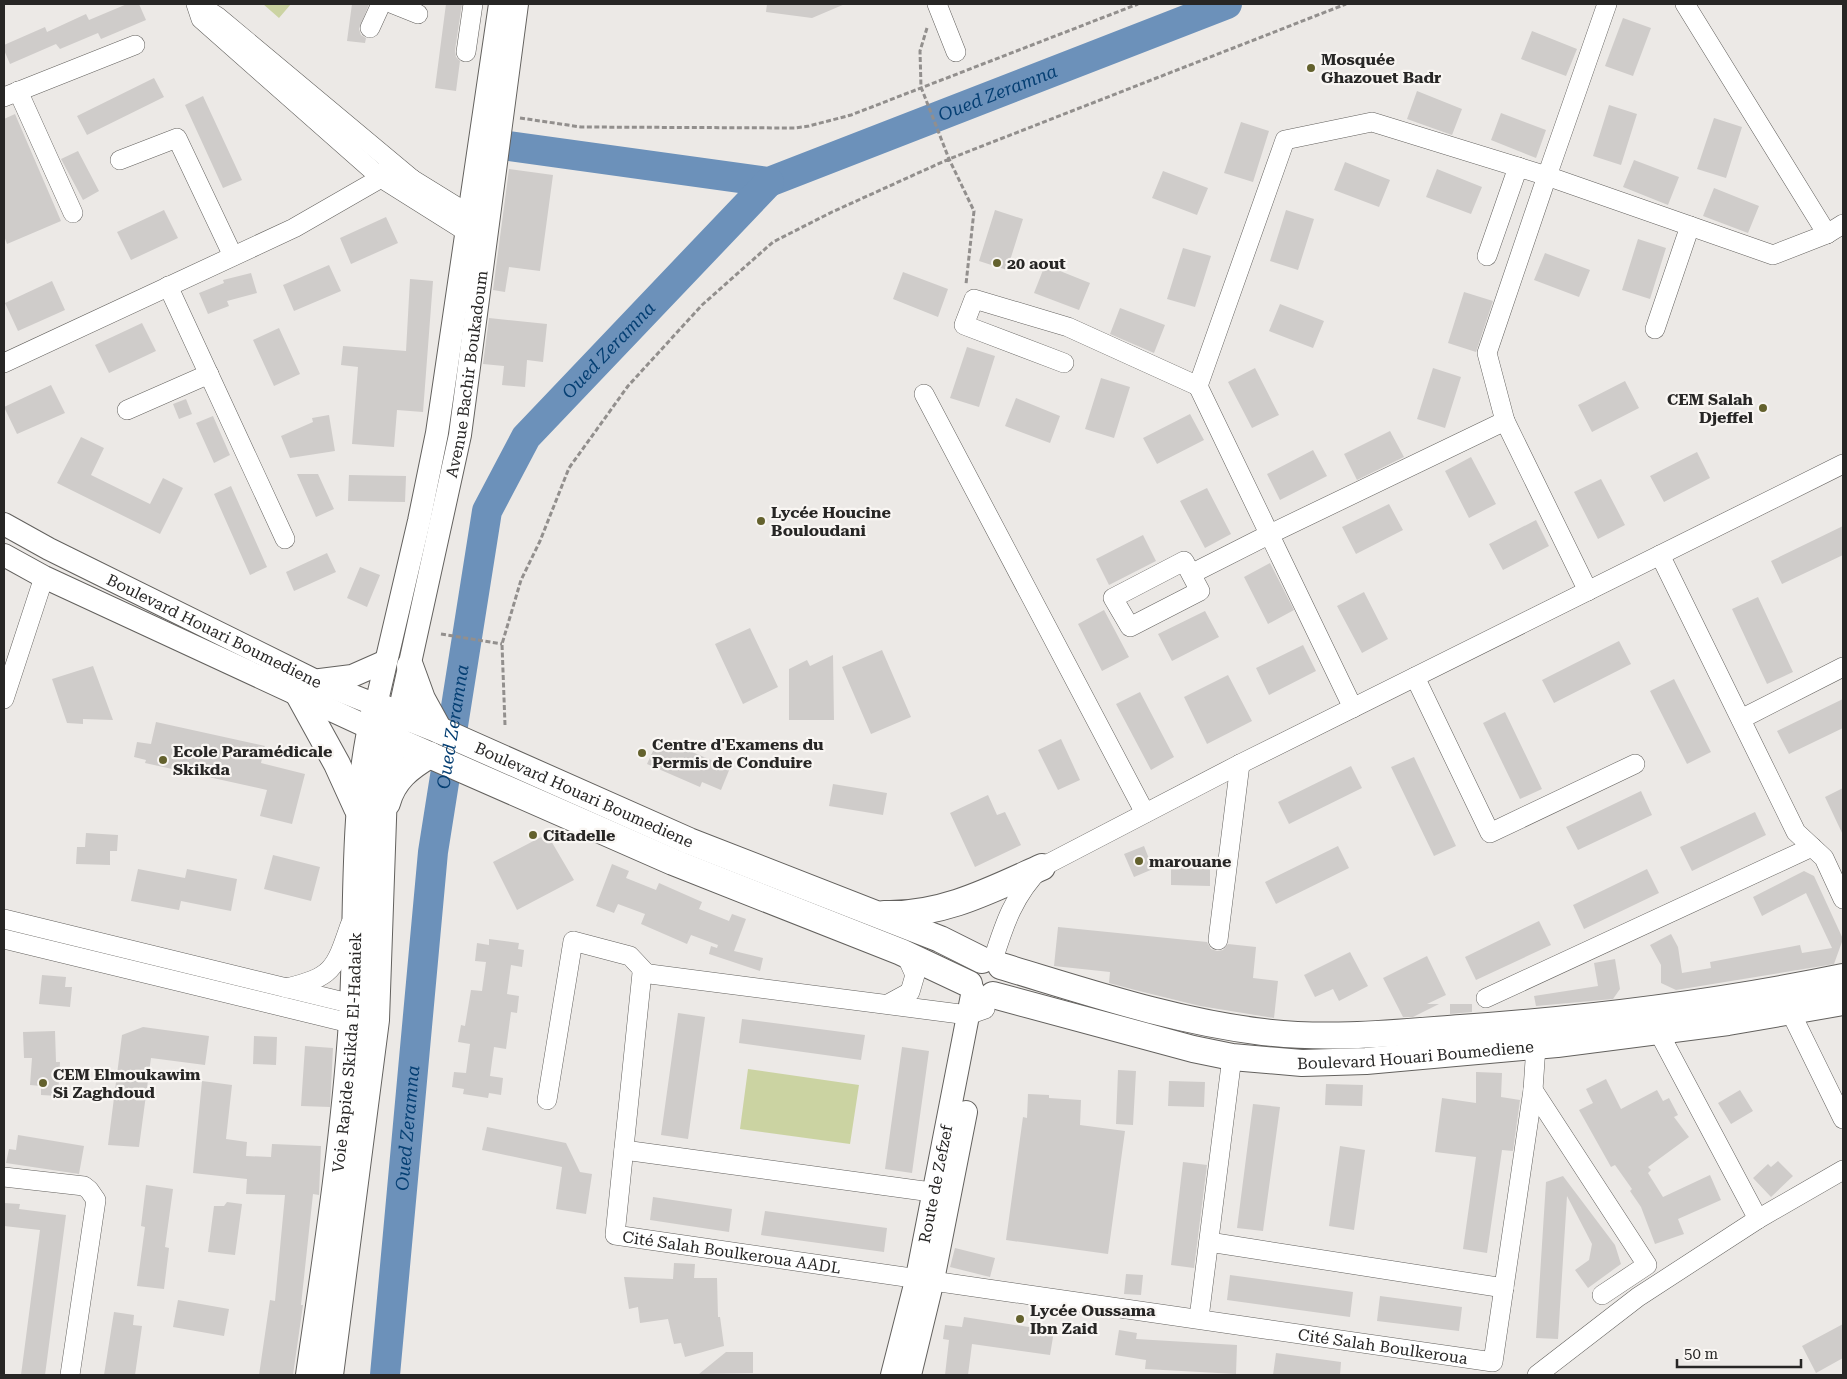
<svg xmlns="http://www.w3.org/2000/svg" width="1847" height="1379" font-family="'Roboto Serif',serif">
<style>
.green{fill:#cbd3a2}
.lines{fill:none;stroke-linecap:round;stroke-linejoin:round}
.river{stroke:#6c91ba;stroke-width:30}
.building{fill:#cfccca}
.minor-casing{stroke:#63615e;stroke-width:20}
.major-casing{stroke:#63615e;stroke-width:24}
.highway-casing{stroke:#63615e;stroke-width:28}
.path{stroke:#928f8d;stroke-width:3;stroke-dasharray:5 2.5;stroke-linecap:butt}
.minor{stroke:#fff;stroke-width:19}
.major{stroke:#fff;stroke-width:22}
.highway{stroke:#fff;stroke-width:26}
.poi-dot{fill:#63612d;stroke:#f9f6f3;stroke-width:2}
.labels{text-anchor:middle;stroke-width:4.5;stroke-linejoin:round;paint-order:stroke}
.poi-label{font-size:16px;font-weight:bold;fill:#272625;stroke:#f9f6f3;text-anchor:start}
.street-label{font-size:16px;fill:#272625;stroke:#f9f6f3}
.water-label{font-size:18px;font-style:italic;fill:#053f73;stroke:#f9f6f3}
</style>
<rect width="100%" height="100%" fill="#ece9e6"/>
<path class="green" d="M263,4h28l-12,14z
M748,1069l111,16 -9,59 -110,-15z"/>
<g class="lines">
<g class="river">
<path id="s1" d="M509,146l260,36 458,-178"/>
<path id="s2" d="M385,1375l48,-523 54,-341 39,-74 243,-255"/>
</g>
</g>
<path class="building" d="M127,4h12l7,16 -45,19 -3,-6 -38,16 -4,-5 -46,20 -6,-14v-5l41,-18 2,5 39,-18 3,6z
M352,4h17l-10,25 2,6 5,3 -1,5 -18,-2z
M446,4h16l-7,46 1,7 4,4 -4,30 -21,-3z
M767,4h78l-33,14 -46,-6z
M1623,18l28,10 -18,48 -28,-10z
M1532,31l45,18 -11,27 -45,-17z
M154,78l10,19 -77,38 -10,-19z
M1417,91l45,18 -10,26 -45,-16z
M203,96l39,84 -19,8 -38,-83z
M1609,105l28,9 -16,51 -28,-9z
M1501,113l45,17 -10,28 -45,-18z
M15,114l46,107 -54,23 -3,-8v-117z
M1714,118l28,9 -16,51 -29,-9z
M1241,122l28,9 -16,51 -29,-9z
M78,151l21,40 -16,9 -22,-41z
M1634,160l45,17 -11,28 -45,-18z
M1345,162l45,18 -11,27 -45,-17z
M509,169l44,6 -13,96 -31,-4 -4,25 -12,-2z
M1437,169l45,18 -11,27 -45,-17z
M1163,171l45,17 -11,27 -45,-17z
M1714,188l45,18 -11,27 -45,-17z
M164,210l14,28 -47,22 -14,-28z
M995,210l28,9 -16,51 -28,-9z
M1286,210l28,9 -16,51 -28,-9z
M386,217l12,26 -47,21 -11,-26z
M1638,239l28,9 -16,51 -28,-9z
M1183,248l28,8 -16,51 -28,-8z
M1545,253l45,17 -11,27 -45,-17z
M329,265l12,26 -47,20 -11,-26z
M1045,265l45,18 -11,27 -45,-17z
M903,272l45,17 -10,28 -45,-18z
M251,273l6,20 -30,8 2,5 -21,8 -9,-21 25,-10 -1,-3z
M410,279l23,2 -10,131 -26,-2 -3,37 -42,-3 6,-77 -17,-2 2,-19 63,5z
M52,281l13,29 -47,21 -13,-28z
M1464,292l29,9 -17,51 -28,-9z
M1280,304l44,17 -11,27 -44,-17z
M1120,308l45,17 -11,28 -44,-19z
M489,318l58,6 -4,38 -16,-2 -2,27 -23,-2 2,-19 -21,-2z
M142,323l14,28 -47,22 -14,-28z
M279,328l21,46 -26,12 -21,-46z
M967,347l28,9 -16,51 -29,-9z
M1255,368l24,47 -27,13 -24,-46z
M1433,368l28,9 -16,51 -28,-9z
M1101,378l29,9 -16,51 -29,-9z
M1625,381l14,27 -47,24 -14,-27z
M51,385l14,28 -48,21 -13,-27z
M1016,398l44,18 -10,27 -45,-17z
M186,399l6,15 -13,5 -6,-15z
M1190,414l14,26 -47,24 -14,-26z
M329,415l6,36 -45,7 -9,-22 32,-14 -1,-4z
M213,416l17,39 -16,8 -18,-40z
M1390,431l14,26 -47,23 -13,-26z
M81,437l23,11 -13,27 59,29 13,-26 20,10 -23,46 -103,-51z
M1313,450l14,26 -47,24 -13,-26z
M1697,452l13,26 -46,24 -14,-26z
M1471,457l25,47 -27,14 -24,-47z
M297,474h21l16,35 -18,8z
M349,475l57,1 -1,26 -57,-1z
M1601,479l24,46 -27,14 -24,-47z
M231,486l36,81 -17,8 -36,-81z
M1207,488l24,46 -26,14 -25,-47z
M1389,504l14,26 -47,24 -14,-27z
M1536,520l13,26 -46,24 -14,-26z
M1843,526v29l-61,29 -11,-23z
M1143,535l13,26 -47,24 -13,-26z
M327,553l9,19 -42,19 -8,-19z
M1270,563l24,47 -26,14 -24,-47z
M360,567l20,8 -13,32 -20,-9z
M1364,592l24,47 -26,14 -25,-47z
M1758,597l35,75 -26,12 -35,-75z
M1104,610l25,47 -27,14 -24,-47z
M1205,611l14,26 -47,24 -14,-27z
M750,628l28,59 -35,17 -28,-60z
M1619,641l12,23 -77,39 -12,-23z
M1303,645l13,26 -47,24 -13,-27z
M882,650l29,67 -40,17 -29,-67z
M833,655l1,65h-45v-51l18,-9 3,6z
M93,666l20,54 -30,-1v5l-16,-1 -15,-44z
M1228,675l24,46 -45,23 -23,-47z
M1674,679l37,73 -24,12 -37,-73z
M1140,692l34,65 -23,13 -35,-66z
M1843,699v29l-54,26 -12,-23z
M1505,712l37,77 -22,10 -37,-76z
M156,722l109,24 -4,17 44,11 -13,50 -32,-8 7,-26 -122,-27 1,-3 -12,-3 3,-15 14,2z
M659,738l71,30 -9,22 -19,-8 -2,5 -53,-23z
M1061,739l19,41 -22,10 -20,-40z
M1414,757l42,89 -22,10 -43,-89z
M1351,766l11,22 -73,36 -11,-22z
M833,784l54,9 -4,22 -54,-9z
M1843,788v47l-18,-38z
M1641,791l11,24 -74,35 -12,-23z
M988,795l9,20 8,-3 16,33 -46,22 -25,-54z
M1755,812l11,23 -74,36 -12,-24z
M86,833l32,2 -1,16h-7v14l-34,-1 1,-17h8z
M547,834l27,46 -57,30 -24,-48z
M1144,846l9,23 -19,8 -10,-23z
M1338,846l11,22 -73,36 -11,-22z
M273,855l47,12 -9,34 -47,-12z
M1179,858l31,1v27l-39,-1v-17l7,1z
M612,864l17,7 -3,7 30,12 3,-7 43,19 -3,7 30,12 3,-7 14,5 -12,32 29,7 -3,13 -51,-17 2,-8 6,2 1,-3 -27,-10 -4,9 -46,-20 4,-10 -27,-10 -4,9 -18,-7z
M138,869l47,9 2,-9 50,10 -6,32 -50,-10 -2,9 -48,-9z
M1647,869l12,24 -75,36 -11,-24z
M1804,871l10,5 29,63 -9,25 -158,26 -15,-7v-18l-11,-20 21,-11 7,13 4,26 29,-5 -1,-6 90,-17 2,8 30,-5 -26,-55 -44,23 -9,-19z
M1539,921l12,24 -75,35 -11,-23z
M1058,927l149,15 4,7 6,2 6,-1 5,-6 28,3 -3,31 25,3 -4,37 -74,-12 -65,-16 -26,-7 1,-11 -56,-6z
M489,939l30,4 -1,6 6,1 -2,17 -11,-2 -4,29 12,2 -2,17 -6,-1 -5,37 -12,-2 -4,29 13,2 -2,17 -12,-2 -1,5 -25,-4 1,-5 -12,-2 2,-15 12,1 4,-29 -12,-2 3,-17 4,1 6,-36 11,1 4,-29 -11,-1 2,-18 12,2z
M1350,952l18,34 -29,15 -6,-12 -18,8 -11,-22z
M1427,956l19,39 -19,9h12l-26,13h-10l-20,-39z
M1615,959l5,30 -7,10 -77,7 -2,-10 64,-10 -4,-23z
M42,975l24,2 -1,10h7l-2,20 -31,-3z
M1450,1004h22v8l-22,2z
M678,1013l27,4 -17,122 -27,-4z
M742,1019l123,16 -4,25 -122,-17z
M143,1027l66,9 -4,29 -54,-7 -12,89 -31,-2 14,-110z
M55,1031l1,31h4l-2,34 -17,-1v-9l-11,-1 2,-27h-8l-1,-26z
M254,1036l23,1 -1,28 -23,-1z
M305,1046l28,2 -3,59 -29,-1z
M902,1047l27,4 -17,122 -27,-4z
M1118,1070l18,1 -3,54 -17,-1z
M1476,1072l26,1 -1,24 19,3 -7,51 -11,-1 -15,103 -24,-4 13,-92 -41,-5 7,-54 34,5z
M1606,1079l15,30 36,-19 6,11 6,-3 9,17 -4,2 15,20 -41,30 3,3 -3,3 15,24 47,-22 11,25 -43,19 6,15 -29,10 -14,-37 -11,-16 2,-2 -17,-24 -4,2 -32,-57 14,-7 -7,-14z
M202,1081l30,4 -6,54 21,3 -1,14 25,1 1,-13 49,2 -2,49 -6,-1 -12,111h2l-10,70h-34l11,-75 5,1 10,-106 -39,-1 1,-15 -54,-6z
M1169,1081l36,1 -1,25 -36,-1z
M1326,1084l37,1 -1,21 -37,-1z
M1740,1090l13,21 -22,13 -13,-21z
M1028,1094l21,1v3l32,2 -1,25 45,6 -17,123 -102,-14 17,-123 4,1z
M1253,1104l27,3 -17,124 -26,-3z
M487,1127l79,16 14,29 12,2 -6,40 -30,-5 6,-42 -80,-17z
M18,1135l66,11 -5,28 -73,-11 3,-14 7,1z
M1340,1146l25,4 -11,80 -25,-4z
M1778,1161l15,15 -22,21 -18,-19 15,-14 3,3z
M1183,1162l24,3 -13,103 -23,-3z
M1563,1176l52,69 6,19 -33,24 -13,-18 14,-10 3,-16 -25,-48 -9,143 -22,-1 10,-156z
M146,1185l27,4 -8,58 4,1 -5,41 -27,-3 8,-59 -4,-1z
M653,1197l79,12 -3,23 -79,-12z
M227,1202l15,2 -7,51 -27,-3 6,-46h10z
M4,1203l16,1 -1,5 47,6 -21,160h-24l19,-145 -36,-4z
M765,1211l122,17 -3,24 -123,-17z
M955,1248l40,10 -5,19 -40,-10z
M674,1263l21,1 -1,14h23l1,39h2l4,29 -39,11 -4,-14 -7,1 -6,-25 -28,4 -2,-16 -9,2 -5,-32 49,2z
M1126,1274l17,1 -2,20 -17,-1z
M1230,1275l123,17 -3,25 -123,-17z
M1380,1296l82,11 -3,24 -82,-10z
M178,1300l51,9 -5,27 -51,-9z
M114,1312l20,3 -1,10 9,1 -7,49h-31z
M964,1317l90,14 -4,24 -78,-11 -4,31h-23l4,-35 -6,-1 2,-14 17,2z
M1843,1324v34l-27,15 -14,-27z
M1119,1330l18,3 -1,6 101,6 -1,29 -91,-5 1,-9 -31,-5z
M726,1352h27v21l-54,1z
M1276,1353l65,9 -1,13h-67z"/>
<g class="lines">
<g class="minor-casing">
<g id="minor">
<path d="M196,4l5,15 180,159 97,61"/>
<path d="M393,4l25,10"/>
<path d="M937,4l19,48"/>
<path d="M1607,4l-60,172 226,79 54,-21 16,-10"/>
<path d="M1685,4l142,230"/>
<path d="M204,8l14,9 194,162"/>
<path d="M370,28l11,-24"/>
<path d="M466,52l7,-48"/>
<path d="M18,91l55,122"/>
<path d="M4,97l131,-52"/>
<path d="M120,160l57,-22 56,118"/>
<path d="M400,179h12l68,42"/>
<path d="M1487,256l31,-89"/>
<path d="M168,286l117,253"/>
<path d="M1655,329l35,-103"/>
<path d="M4,363l290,-135 87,-50 10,-16"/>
<path d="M1064,363l-100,-38 10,-26 94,28 130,59 87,-246 87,-18 175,54 -60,177 18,68"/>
<path d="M1198,386l155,322"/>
<path d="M924,394l221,419"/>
<path d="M127,410l82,-36"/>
<path d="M1660,555l136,277 28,26 19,41"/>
<path d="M1191,574l9,17 -70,36 -17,-29 71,-37 7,13 79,-40 235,-113 83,170"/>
<path d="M1415,677l75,156 145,-69"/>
<path d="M4,699l40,-122"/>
<path d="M1741,719l102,-52"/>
<path d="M4,919l361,88"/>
<path d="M4,939l358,87"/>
<path d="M1218,940l22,-176"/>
<path d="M993,960c11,-35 21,-66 49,-93l198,-103 603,-300"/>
<path d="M286,988c47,-11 49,-19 64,-63"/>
<path d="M1486,998l326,-151"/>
<path d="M888,1004l22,-12 5,-17 -9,-20"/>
<path id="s3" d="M985,1009l-17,6 -326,-42 -27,262 878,127 40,-272 3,-44"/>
<path d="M1791,1013l52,106"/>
<path d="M1658,1031l100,188"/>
<path d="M1533,1090l114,175 -45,30"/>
<path d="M547,1100l26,-159 57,15 16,17"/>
<path d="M624,1150l322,44"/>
<path d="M4,1177l80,9 5,4 7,10 -26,175"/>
<path d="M1209,1242l295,46"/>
<path d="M1199,1318l33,-261"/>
<path d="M1537,1375l101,-78 120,-78 85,-49"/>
</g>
</g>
<g class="major-casing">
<g id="major">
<path id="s4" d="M4,524l45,25 267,132 60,24 43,-184 18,-88 63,-429"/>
<path d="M4,555l40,22 326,151"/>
<path d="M320,680l32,-4 34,-15"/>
<path id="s5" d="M399,713l61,-278 57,-431"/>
<path id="s6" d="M892,1375l25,-98 56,-287"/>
<path d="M910,1375l23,-95 33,-168"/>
</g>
</g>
<g class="highway-casing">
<g id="highway">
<path d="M410,666l12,33 17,31"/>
<path d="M299,695l38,69 20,44"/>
<path d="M377,732l296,130 228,90 68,32"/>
<path d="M387,803c6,-23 22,-36 43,-48"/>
<path d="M884,914c57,2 107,-24 158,-47"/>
<path d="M1001,966c87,26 172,55 262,66 65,8 132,1 198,-4 128,-9 256,-25 382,-51"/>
<path id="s7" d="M993,995l200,54 39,8 70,6 64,-2 191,-17 171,-22 115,-20"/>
<path id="s8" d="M309,1375c17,-117 35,-235 43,-353 7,-107 -2,-213 24,-317l63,25 250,111 251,98 42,21"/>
<path d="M330,1375l46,-355 8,-229 15,-78"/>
</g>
</g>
<path class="path" d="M927,28l-7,23 1,36 28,72 25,52 -8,73
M520,118l61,9 214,1 14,-2 42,-11 287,-111
M441,634l61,10
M505,725l-3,-81 19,-64 19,-39 29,-73 59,-82 74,-81 71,-63 59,-30 117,-53 397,-155"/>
<use href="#minor" class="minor"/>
<use href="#major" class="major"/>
<use href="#highway" class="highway"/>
</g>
<g class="poi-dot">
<circle cx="1311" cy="68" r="5"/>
<circle cx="997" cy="263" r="5"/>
<circle cx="1763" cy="408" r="5"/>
<circle cx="761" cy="521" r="5"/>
<circle cx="642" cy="753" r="5"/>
<circle cx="163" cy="760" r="5"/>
<circle cx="533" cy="835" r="5"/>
<circle cx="1139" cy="861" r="5"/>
<circle cx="43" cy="1083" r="5"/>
<circle cx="1020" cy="1319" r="5"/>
</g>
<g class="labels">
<g class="poi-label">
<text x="1321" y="65">Mosquée<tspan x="1321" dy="18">Ghazouet Badr</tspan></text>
<text x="1007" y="269">20 aout</text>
<text x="1753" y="405" text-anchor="end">CEM Salah<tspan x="1753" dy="18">Djeffel</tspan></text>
<text x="771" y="518">Lycée Houcine<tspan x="771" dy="18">Bouloudani</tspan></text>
<text x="652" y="750">Centre d'Examens du<tspan x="652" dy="18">Permis de Conduire</tspan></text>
<text x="173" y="757">Ecole Paramédicale<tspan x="173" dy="18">Skikda</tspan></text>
<text x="543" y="841">Citadelle</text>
<text x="1149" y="867">marouane</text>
<text x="53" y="1080">CEM Elmoukawim<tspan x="53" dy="18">Si Zaghdoud</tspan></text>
<text x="1030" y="1316">Lycée Oussama<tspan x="1030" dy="18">Ibn Zaid</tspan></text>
</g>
<g class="street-label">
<text dy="6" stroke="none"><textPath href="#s5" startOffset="346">Avenue Bachir Boukadoum</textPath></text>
<text dy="6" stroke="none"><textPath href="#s4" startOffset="236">Boulevard Houari Boumediene</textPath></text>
<text dy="6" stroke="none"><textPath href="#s8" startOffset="901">Boulevard Houari Boumediene</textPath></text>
<text dy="6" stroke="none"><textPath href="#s8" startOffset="325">Voie Rapide Skikda El-Hadaiek</textPath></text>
<text dy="6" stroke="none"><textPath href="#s7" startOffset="431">Boulevard Houari Boumediene</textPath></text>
<text dy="6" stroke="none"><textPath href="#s6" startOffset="196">Route de Zefzef</textPath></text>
<text dy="6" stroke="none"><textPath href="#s3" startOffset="728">Cité Salah Boulkeroua AADL</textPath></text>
<text dy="6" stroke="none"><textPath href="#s3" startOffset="1386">Cité Salah Boulkeroua</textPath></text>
</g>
<g class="water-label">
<text dy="6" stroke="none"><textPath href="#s1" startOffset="508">Oued Zeramna</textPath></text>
<text dy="6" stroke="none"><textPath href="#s2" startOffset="1074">Oued Zeramna</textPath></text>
<text dy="6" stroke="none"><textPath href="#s2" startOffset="652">Oued Zeramna</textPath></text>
<text dy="6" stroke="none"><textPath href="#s2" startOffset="248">Oued Zeramna</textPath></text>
</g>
</g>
<rect width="1847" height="1379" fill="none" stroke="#272625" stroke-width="10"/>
<path d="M1677 1359v8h124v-8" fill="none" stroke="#272625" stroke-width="2.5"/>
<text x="1684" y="1359" font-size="15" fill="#272625" stroke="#f9f6f3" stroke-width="4" paint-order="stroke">50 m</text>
</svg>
